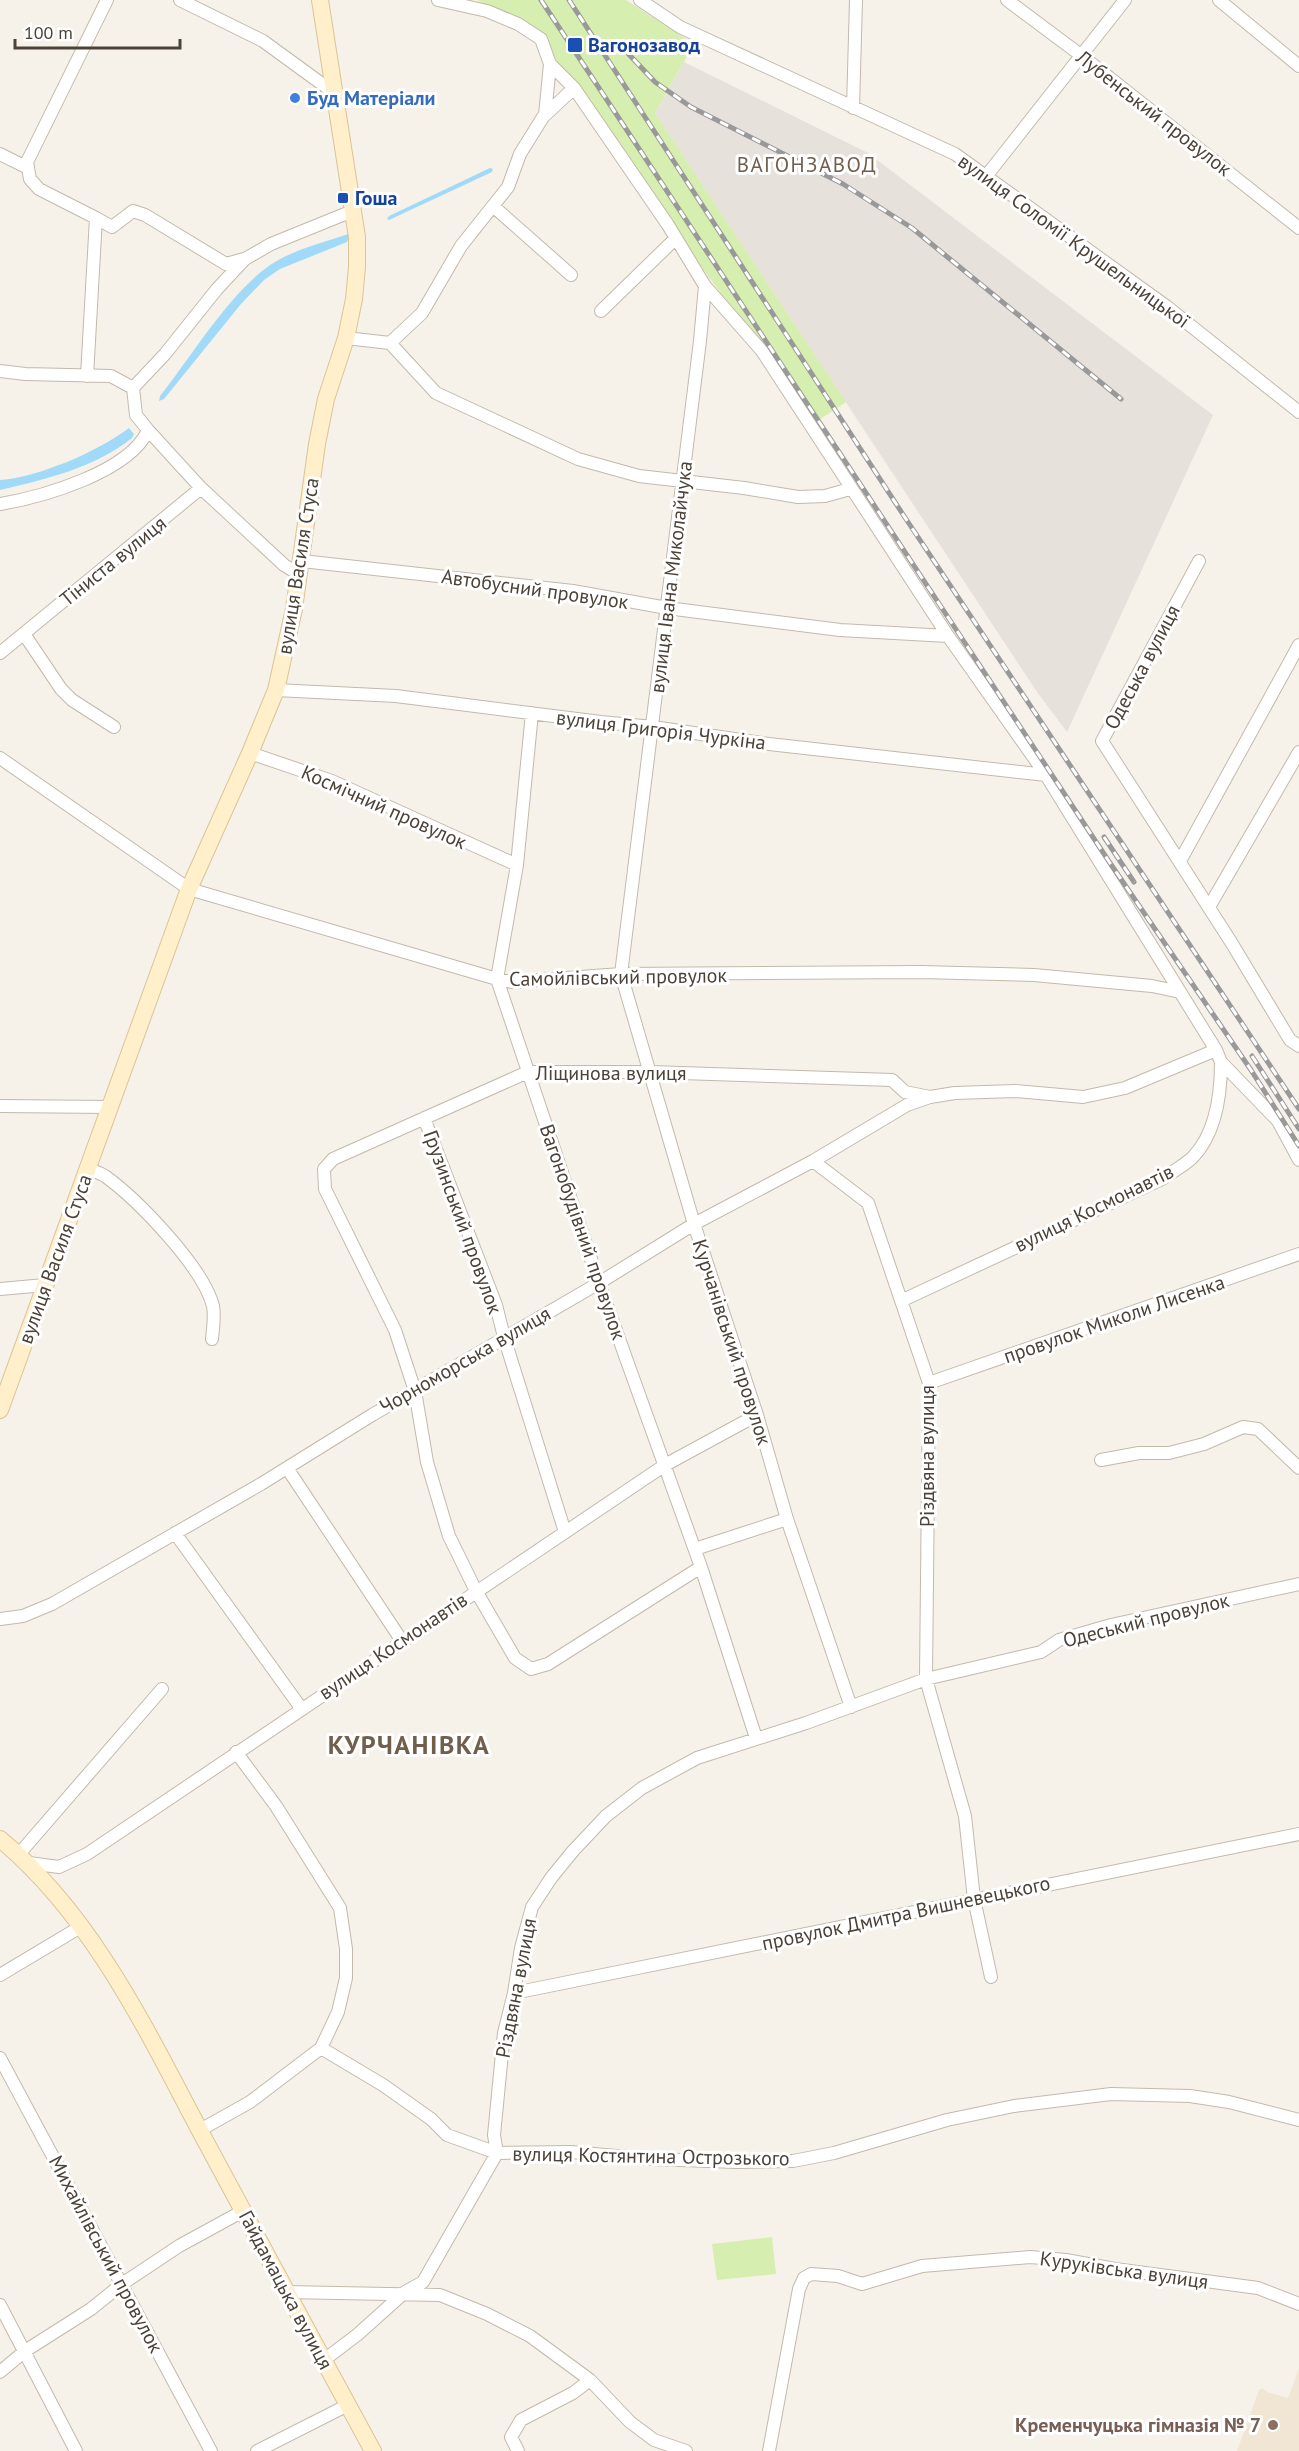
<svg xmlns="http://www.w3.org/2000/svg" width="1299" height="2451" font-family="'PT Sans',sans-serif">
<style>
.industrial{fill:#e6e1db}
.education{fill:#f1e6d3}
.green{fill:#d6eeaf}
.water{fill:#a1daf8}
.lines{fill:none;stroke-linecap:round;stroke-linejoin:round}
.street-casing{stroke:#c3b9ab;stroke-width:14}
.secondary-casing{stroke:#dbc495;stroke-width:18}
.street{stroke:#fff;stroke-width:12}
.secondary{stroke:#ffefcb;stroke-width:16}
.rail-casing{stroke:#999;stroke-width:5}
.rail{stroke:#fff;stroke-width:3;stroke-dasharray:9;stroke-linecap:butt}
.transit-dot{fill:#1a4fb4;stroke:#fff;stroke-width:2}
.shop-dot{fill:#3f7fe0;stroke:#fff;stroke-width:2}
.education-dot{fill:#8d6e63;stroke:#fff;stroke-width:2}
.labels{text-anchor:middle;stroke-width:6;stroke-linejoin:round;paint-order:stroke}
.transit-label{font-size:20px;font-weight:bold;fill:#164399;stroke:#fff;text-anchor:start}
.shop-label{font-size:20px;font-weight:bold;fill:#366cbe;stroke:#fff;text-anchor:start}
.street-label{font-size:20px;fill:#4c4237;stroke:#fff}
.education-label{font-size:20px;font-weight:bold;fill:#785e54;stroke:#fff;text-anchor:end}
.neighbourhood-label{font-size:21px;letter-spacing:1.5px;fill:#705f4d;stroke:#fff}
.district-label{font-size:26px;font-weight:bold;letter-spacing:1.5px;fill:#705f4d;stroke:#fff}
</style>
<rect width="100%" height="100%" fill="#f6f2ea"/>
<path class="industrial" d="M684,62l184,91 345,262 -146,317 -30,-40 -382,-579z"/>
<path class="education" d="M1299,2368v83h-62l22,-61 3,-2 5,4 21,6z"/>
<path class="green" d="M477,0h149l68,44 -39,69 191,289 -33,22 -252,-356 -9,-8 -9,-24z
M772,2237l4,37 -59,6 -5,-36z"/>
<path class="water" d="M490,168l3,1 -1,3 -103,48 -2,-1 2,-3z
M348,234l2,2 -3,6 -67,27 -16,11 -23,24 -77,95 -5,2 1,-5c31,-39 73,-109 115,-134 21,-13 50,-20 73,-28z
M129,428l5,6 -2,4c-38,30 -85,41 -132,52v-10c39,-3 97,-28 129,-52z"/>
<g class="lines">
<g class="street-casing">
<path id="street" d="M180,0l83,41 70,51
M640,0l40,27 275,127 211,152 133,106
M1007,0l75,56 217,172
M1219,0l80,66
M574,88l94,137 37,61 57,65 186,285 98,139 170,275 5,12 57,59 21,39
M853,108l3,-108
M545,115l5,-51
M0,154l28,14
M987,175l138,-175
M493,206l78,69
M96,218l16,9 21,-16 12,4 81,49 18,-5
M705,286l-5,55 -79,633 73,250 63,191 30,104 64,188
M601,311l75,-73
M346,338l44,5 32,-30 39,-67 47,-59 12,-33 23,-37 31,-29 -24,-24 -9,-25 -23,-15 -31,-13 -49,-11
M390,343l46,50 142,66 61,17 105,12 54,9 27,-1 25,-7
M0,371l25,3 86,2 22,12
M87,376l9,-158 -57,-29 -9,-10 -3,-17 80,-162
M133,388l32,-34 52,-65 28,-30 26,-15 74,-30 8,1
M133,388l3,27 12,15 53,58 83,77 16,10
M0,504c42,-7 130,-32 148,-74
M302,561l271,30 94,17 173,22 108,6
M1199,561l-97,180 129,201 59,98 9,6
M24,634l37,55 11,11 42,27
M0,653l201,-165
M276,690l120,6 205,26 52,5 116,17 277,31
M532,713l-15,152 -20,114 102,304 102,284 55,171
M250,753l82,28 185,84
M0,758l189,131 308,90 16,3 108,-8 300,-2 113,3 118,11 28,6
M1180,861l119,-216
M1209,907l90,-155
M0,1106l110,1
M424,1118l72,187 8,32 61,195
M813,1161l55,42 61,180 -3,296 39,137 9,83 17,78
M88,1169c6,2 12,4 17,7 33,24 98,91 108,130 2,10 0,23 -1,33
M0,1289l45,-4
M903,1300l259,-121c10,-7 23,-14 31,-22 23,-24 28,-64 28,-95
M929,1383l370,-129
M1101,1460l38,-7h30l35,-9 39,-17 15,2 41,39
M287,1468l115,173
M175,1533l126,175
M695,1549l92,-30
M701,1567l-153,97 -17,5 -16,-11 -39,-67 -27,-55 -22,-74 -12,-71 -20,-61 -70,-141 -1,-20 9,-10 195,-87h123l241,8 13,12 25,5 25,-4 60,-2 68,6 42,-9 91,-38
M0,1619l23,-3 29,-12 209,-120 111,-69 227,-132 95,-59 119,-63 94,-56 23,-8
M19,1854l143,-165
M29,1863l30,4 28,-13 578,-389 92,-50
M0,1975l82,-49
M514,1993l785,-159
M321,2048l62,37 48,34 16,16 50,18 74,-1 81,7 85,3 56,-1 41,-8 113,-33 67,-14 97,-12 79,2 39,6 70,18
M0,2058l211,393
M200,2130l50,-28 71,-54 17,-36 8,-34v-29l-6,-41 -64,-102 -40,-54
M286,2292l154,3 47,19 43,22 60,44 40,42 24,18 32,11
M0,2305l76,146
M324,2360l33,-25 48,-43 18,-10 74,-129 -3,-18 10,-102 10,-40 7,-45 11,-41 19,-29 22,-27 33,-35 36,-28 55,-30 109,-35 120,-44 115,-27 18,-12 52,-15 188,-41
M0,2372l25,-21 66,-42 31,-25 57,-38 64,-35
M257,2451l91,-46
M518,2451l-7,-14 10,-17 52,-27 17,-13
M769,2451l30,-162 5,-11 7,-4 27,2 24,8 60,-18 108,-9 36,3 49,9 143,19 41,16"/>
</g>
<g class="secondary-casing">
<path id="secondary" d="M0,1410l189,-521 61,-136 26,-63 18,-81 23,-165 9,-45 20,-61 8,-39 3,-32v-30l-37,-237
M0,1839c96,80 149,197 207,305 55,102 110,205 166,307"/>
</g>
<use href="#street" class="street"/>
<use href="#secondary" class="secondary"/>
<g class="rail-casing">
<path id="rail" d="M541,0l569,863 141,207 48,76
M569,0l335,516 395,593
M621,46l34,36 36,25 152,77 69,44 209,171
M1104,837l30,45
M1252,1056l47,73"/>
</g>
<use href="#rail" class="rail"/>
</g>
<g class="transit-dot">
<rect x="567" y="37" width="16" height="16" rx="3"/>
<rect x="337" y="192" width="12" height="12" rx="3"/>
</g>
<circle class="shop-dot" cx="295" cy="98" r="6"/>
<circle class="education-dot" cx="1273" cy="2425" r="6"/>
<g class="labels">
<g class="transit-label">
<text x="588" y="52">Вагонозавод</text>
<text x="355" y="205">Гоша</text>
</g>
<g class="shop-label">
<text x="307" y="105">Буд Матерiали</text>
</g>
<g class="street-label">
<text transform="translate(1154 113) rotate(38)" y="7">Лубенський провулок</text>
<text transform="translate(1074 241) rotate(36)" y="7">вулиця Соломії Крушельницької</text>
<text transform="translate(113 561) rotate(-39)" y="7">Тіниста вулиця</text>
<text transform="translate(298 566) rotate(-81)" y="7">вулиця Василя Стуса</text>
<text transform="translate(671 577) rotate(-83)" y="7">вулиця Івана Миколайчука</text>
<text transform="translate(535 589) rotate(8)" y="7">Автобусний провулок</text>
<text transform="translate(1142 667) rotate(-62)" y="7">Одеська вулиця</text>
<text transform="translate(661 730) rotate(7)" y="7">вулиця Григорія Чуркіна</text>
<text transform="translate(384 807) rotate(24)" y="7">Космічний провулок</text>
<text transform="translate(618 977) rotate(-1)" y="7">Самойлівський провулок</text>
<text x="611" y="1080">Ліщинова вулиця</text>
<text transform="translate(1094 1208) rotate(-26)" y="7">вулиця Космонавтів</text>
<text transform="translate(463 1222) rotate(70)" y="7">Грузинський провулок</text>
<text transform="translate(583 1232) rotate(71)" y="7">Вагонобудівний провулок</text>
<text transform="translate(55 1259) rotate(-70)" y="7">вулиця Василя Стуса</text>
<text transform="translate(1114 1319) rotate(-19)" y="7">провулок Миколи Лисенка</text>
<text transform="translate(732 1342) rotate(72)" y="7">Курчанівський провулок</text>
<text transform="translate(465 1360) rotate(-30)" y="7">Чорноморська вулиця</text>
<text transform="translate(927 1456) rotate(-90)" y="7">Різдвяна вулиця</text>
<text transform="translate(1146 1620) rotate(-14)" y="7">Одеський провулок</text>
<text transform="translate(393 1646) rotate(-34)" y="7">вулиця Космонавтів</text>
<text transform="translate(906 1913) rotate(-12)" y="7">провулок Дмитра Вишневецького</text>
<text transform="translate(516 1988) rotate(-79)" y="7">Різдвяна вулиця</text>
<text transform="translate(651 2156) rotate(1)" y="7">вулиця Костянтина Острозького</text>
<text transform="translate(106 2254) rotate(62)" y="7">Михайлівський провулок</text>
<text transform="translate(1124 2270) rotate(8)" y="7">Куруківська вулиця</text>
<text transform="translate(286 2290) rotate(62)" y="7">Гайдамацька вулиця</text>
</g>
<g class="education-label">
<text x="1261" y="2432">Кременчуцька гімназія № 7</text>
</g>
<g class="neighbourhood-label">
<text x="807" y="172">ВАГОНЗАВОД</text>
</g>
<g class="district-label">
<text x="409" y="1754">КУРЧАНІВКА</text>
</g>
</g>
<path d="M15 39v9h165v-9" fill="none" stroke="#4c4237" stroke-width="3"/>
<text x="24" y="39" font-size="18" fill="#4c4237" stroke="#ffffff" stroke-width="4.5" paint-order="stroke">100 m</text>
</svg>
